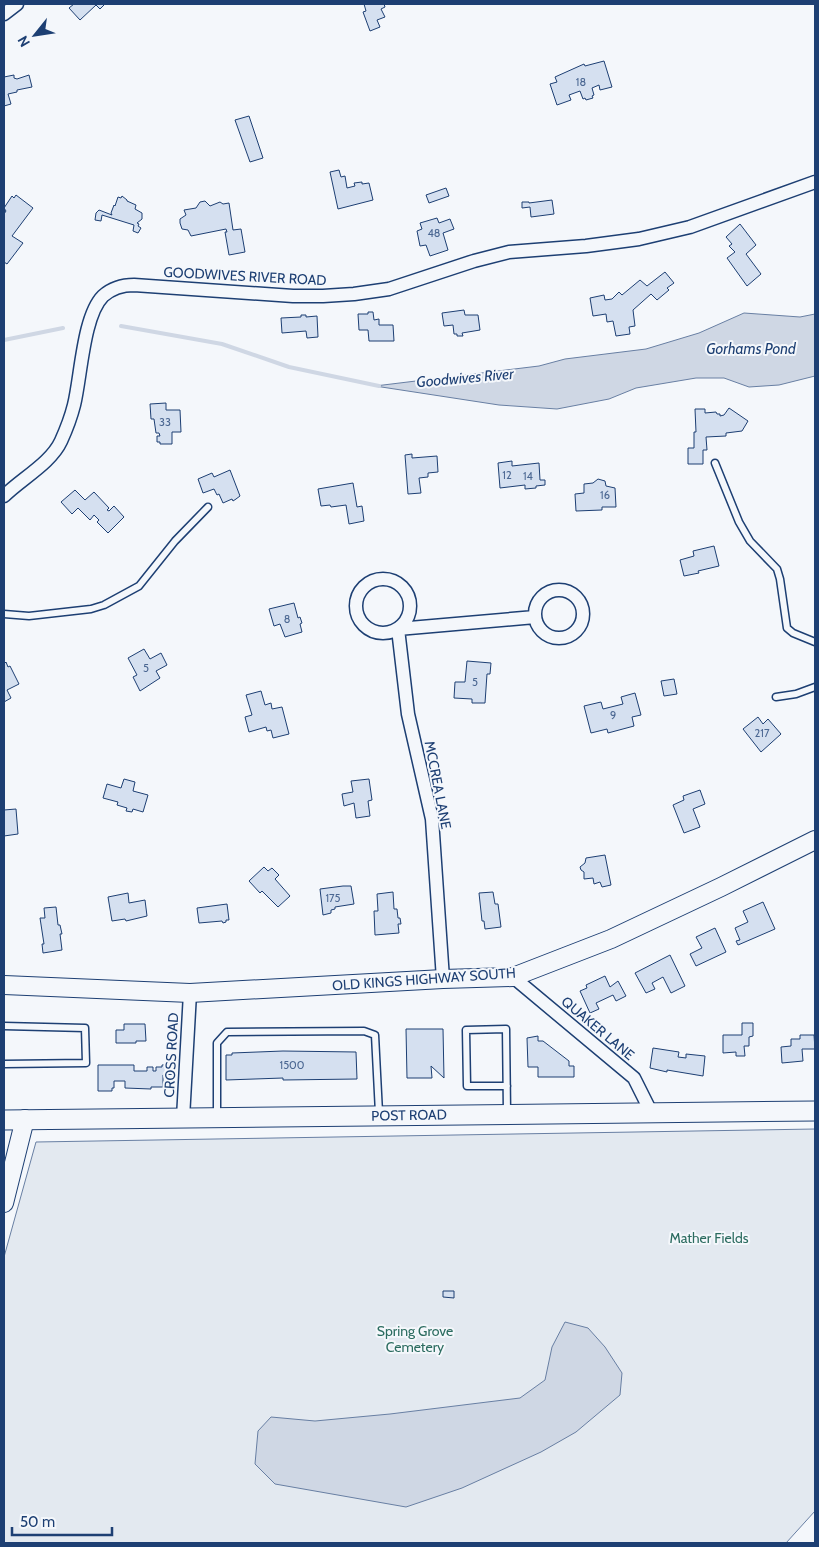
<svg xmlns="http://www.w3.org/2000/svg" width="819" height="1547" font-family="Cabin,sans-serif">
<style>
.green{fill:#e3e9f0;stroke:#687fa3}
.water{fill:#cfd7e4;stroke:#687fa3}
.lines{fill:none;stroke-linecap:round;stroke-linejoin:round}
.stream{stroke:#cfd7e4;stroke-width:4}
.building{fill:#d5e0f0;stroke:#1d3f73}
.lane-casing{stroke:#1d3f73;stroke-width:9}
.street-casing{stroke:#1d3f73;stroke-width:15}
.secondary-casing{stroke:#1d3f73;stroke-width:20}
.primary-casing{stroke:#1d3f73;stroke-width:21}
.lane{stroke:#f4f7fb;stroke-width:6}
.street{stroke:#f4f7fb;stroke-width:12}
.secondary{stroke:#f4f7fb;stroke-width:18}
.primary{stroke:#f4f7fb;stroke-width:19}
.labels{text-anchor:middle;stroke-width:4;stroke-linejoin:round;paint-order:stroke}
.number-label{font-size:11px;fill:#4b6792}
.street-label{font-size:14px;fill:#1d3f73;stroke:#f4f7fb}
.park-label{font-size:14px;fill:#2c6c60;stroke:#f4f7fb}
.water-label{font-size:15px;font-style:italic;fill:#1d3f73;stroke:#f4f7fb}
</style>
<rect width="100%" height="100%" fill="#f4f7fb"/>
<path class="green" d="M815,1129v382l-29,32h-782v-286l32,-115z"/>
<path class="water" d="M744,313l56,4 15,-3v62l-36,9 -30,2 -25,-9h-28l-60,10 -27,11 -52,10 -58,-4 -124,-19 164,-20 26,-7 81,-10 53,-16z
M565,1322l23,6 17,19 17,26 -2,22 -44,37 -35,20 -79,36 -56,19 -131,-23 -20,-20 3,-33 13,-14 44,4 75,-7 130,-16 25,-18 7,-33z"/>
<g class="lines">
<path class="stream" d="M121,326l101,18 67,23 90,19
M4,340l59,-12"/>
</g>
<path class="building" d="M74,4h31l-5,5 -4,-4 -16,15 -11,-12z
M364,4h20l1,3 -4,2 4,8 -8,3 3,7 -10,4 -7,-19 3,-1z
M604,61l8,26 -12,3 -1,-5 -7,3 2,7 -2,1 1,2 -7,2 -1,-2 -2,1 -3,-8 -11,4 2,5 -14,5 -7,-21 7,-2 -2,-5 29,-13 1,2z
M14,75v3l3,1 12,-4 3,12 -15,3v2l-9,2 3,10 -7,2v-29z
M249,116l14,42 -13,4 -15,-42z
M339,170l2,7 4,-1 2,12 8,-2 -1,-3 8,-1v2l7,-1 4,17 -35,9 -8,-37z
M446,188l3,8 -20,7 -3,-8z
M16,195l17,13 -21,28 11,7 -16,21 -3,-2v-48l2,-3 -2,-3 8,-12 2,2z
M122,196l5,4v1l9,4 -1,4 7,4v6l-5,4 2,1 -1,2 3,2 -3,5 -5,-2 1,-6 -32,-10 -1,6 -6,-1 1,-7 3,-3 13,5 -1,-2 3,-8 1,1 3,-9 3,1z
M552,200l2,14 -23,3 -1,-10 -8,1v-6h7v1z
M205,201l5,5 10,-4 3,2 6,-1 4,27 8,-1 4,23 -16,3 -4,-23h2l-1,-3 -35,7 -3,-6 -6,-1 -2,-6v-4l6,-4 -2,-5 12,-2 4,-6z
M437,218l2,5 11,-4 4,10 -11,4 5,17 -18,6 -4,-11 -6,1 -3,-15 5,-2 -2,-6z
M740,224l16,21 -10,9 15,20 -14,12 -20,-28 8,-6 -6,-6 3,-2 -6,-7z
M665,272l9,11 -7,5 2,2 -12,10 -6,-6 -18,16 2,16 -6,1 1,7 -14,2 -3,-15 -6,1 -1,-8 -13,2 -3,-18 14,-3 1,5 7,-1 7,-7 3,3 18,-15 7,6z
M464,310l1,5h13l2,15 -18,3 1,3h-6v-2h-3l-1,-9 -9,1 -2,-13z
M368,312h5l1,8 5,-1v6h14l1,16h-25l-1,-11h-9l-1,-16h10z
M301,315h5v2l11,-1 1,21 -11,1 -1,-7 -24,2 -1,-15 20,-1z
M166,403v7h14l1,22h-9v12h-12v-2h-3v-6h3l-1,-3h-3l-2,-14h-3l-1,-15z
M729,408l19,13 -6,10 -16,2v3l-20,1 1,13h-4v14h-15v-16h6v-16h2l-1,-23h10v4l11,-1 1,2h3v2l4,-1z
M412,454v4l25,-2 1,16 -10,1v4l-9,1 2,15 -13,1 -3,-39z
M512,461v5l27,-3 1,17h5v5l-9,1v2l-11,1v-4l-25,3 -2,-25z
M230,470l10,26 -4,3 -3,2 -1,-2 -9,4 -4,-9 -2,1 -3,-6 -11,4 -5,-14 14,-6 2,4z
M598,479l7,2 1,5 9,2 1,19h-14v3l-26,1 -1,-17 9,-1v-9l9,-1z
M353,483l4,24 5,-1 2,15 -15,3 -3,-19 -15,2 -1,-2 -9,1 -3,-17z
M75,490l10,10 9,-8 15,16 -2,2 2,1 5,-5 10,11 -16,16 -11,-11 2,-2 -5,-5 -4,5 -12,-12 -6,6 -11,-12z
M714,546l5,20 -21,5 1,2 -15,3 -4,-16 14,-4 -1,-5z
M294,603l4,15 2,-1 2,6 -2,1 2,8 -17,5 -5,-13 -6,2 -5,-17z
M144,649l6,10 11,-6 6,12 -11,6 4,7 -20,13 -7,-14 4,-2 -9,-17z
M467,661l24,2 -1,11h-3l-2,29h-13v-4l-18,-1 1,-16h10z
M6,662l2,5 2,-1 9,18 -12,6 4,8 -7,4v-38z
M674,679l3,15 -13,2 -3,-15z
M261,691l4,14 6,-2 1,6 10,-2 7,27 -16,4 -2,-8 -4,1 -1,-4 -17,5 -4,-15 7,-2 -6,-20z
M635,693l6,22 -9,2 2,9 -26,7 -1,-4 -16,4 -7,-27 17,-4 2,7 20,-5 -2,-7z
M758,717l5,7 5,-5 13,15 -20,18 -18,-23z
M124,779l11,3 -2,9 15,4 -5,17 -10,-3 -1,3 -6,-1 1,-3 -10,-3 1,-3 -15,-4 4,-14 14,4z
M369,779l3,21 -4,1 2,15 -14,2 -2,-15 -10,3 -2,-12 11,-2 -2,-11z
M700,790l5,14 -12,5 7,18 -16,6 -11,-28 11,-5 -1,-4z
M4,808v2l12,-1 2,25 -14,2z
M605,855l6,30 -9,2 -2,-5 -6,2 -1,-6 -9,1v-7l-3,-2 -1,-3 5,-4 1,-5z
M264,867l4,4 4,-3 7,7 -4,4 15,17 -12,11 -16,-16 -2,2 -11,-12z
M343,886h8l3,18 -19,3v2l-4,1v3l-8,2 -3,-26z
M393,892l1,17h3l1,9h2l1,6h-3l1,9 -24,2 -1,-24h4l-1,-17z
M493,892l2,12h3l3,23 -16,2 -1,-8h-2l-3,-28z
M128,893l1,10 16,-3 2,16 -21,5 -1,-2 -13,2 -4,-24z
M763,902l12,27 -37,16 -2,-4 4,-1 -5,-12 13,-6 -5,-11z
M227,904l2,16h-3v2l-3,1 -1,-2 -23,2 -2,-15z
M56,907l2,18h2l2,9h-2l2,16 -19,3 -1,-9h2l-4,-26h5l-1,-10z
M715,928l11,24 -30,14 -6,-12 12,-6 -6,-11z
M670,955l15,31 -14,7 -8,-16 -11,6 3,6 -9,4 -11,-20z
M605,976l5,11 8,-6 8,15 -10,5 -3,-6 -17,8 3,6 -9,4 -10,-22 7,-3 -1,-3z
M742,1023h11v13l-4,1v9h-5l1,10h-9v-4l-13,1v-18h19z
M124,1024h21l1,17h-10v2h-20v-13h8z
M406,1029h37l1,49 -13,-12 1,12h-25z
M800,1035h14l1,14h-13l1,12 -21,2 -1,-16 10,-1v-7h9z
M538,1036v5h5l26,20v5h5v11h-36v-10h-10l-1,-29z
M653,1048l26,4 -1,5 8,1v-4l19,2 -2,20 -36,-6v2l-17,-4z
M283,1051l73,1 1,27 -74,1v-2l-57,2v-25h6v-2z
M175,1064v10l-12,1v12h-12v2l-26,-1v-7h-11v7h-2v3h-14v-26h36v6h13v-4h6v4h3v-4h6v-2z
M443,1291h11v7l-11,-1z"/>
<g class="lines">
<g class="lane-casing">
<path id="lane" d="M715,463l24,59 11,19 27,28 3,10 7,49 6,5 22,9
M4,614l25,2 62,-7 13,-4 35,-19 36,-45 33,-34
M776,697l20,-3 19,-7
M4,1026l81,2 1,35 -82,1
M507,1112l-1,-83 -40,1 1,56h40
M217,1116v-73l10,-11 137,-1 11,4 4,78"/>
</g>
<g class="street-casing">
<path id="street" d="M4,14l13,-10
M4,496c17,-17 47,-33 57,-55 5,-11 10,-24 13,-36 7,-28 9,-89 29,-109 9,-8 20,-11 31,-11l159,11h30l31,-2 35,-5 85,-28 35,-9 77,-6 53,-7 51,-12 125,-45
M356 606a27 27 0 1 1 54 0a27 27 0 1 1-54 0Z
M535 614a24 24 0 1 1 48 0a24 24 0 1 1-48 0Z
M513,977l121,101 17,34
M443,979l-11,-160 -24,-105 -10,-85 137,-12
M183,1118l7,-125"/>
</g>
<g class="secondary-casing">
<path id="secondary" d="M4,985l186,8 253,-14 70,-2 98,-38 110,-52 94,-47
M4,1203l21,-84"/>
</g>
<g class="primary-casing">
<path id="primary" d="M4,1120l811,-9"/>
</g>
<use href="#lane" class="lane"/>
<use href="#street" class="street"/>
<use href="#secondary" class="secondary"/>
<use href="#primary" class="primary"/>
</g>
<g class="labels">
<g class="number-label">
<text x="581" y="86">18</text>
<text x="434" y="237">48</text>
<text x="165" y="426">33</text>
<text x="507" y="479">12</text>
<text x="528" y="480">14</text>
<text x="605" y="499">16</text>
<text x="287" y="623">8</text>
<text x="146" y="672">5</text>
<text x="475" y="686">5</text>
<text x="613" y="719">9</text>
<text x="762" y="737">217</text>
<text x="333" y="902">175</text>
<text x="292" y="1069">1500</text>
</g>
<g class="street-label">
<text transform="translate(245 276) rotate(3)" y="5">GOODWIVES RIVER ROAD</text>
<text transform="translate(438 785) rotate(79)" y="5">MCCREA LANE</text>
<text transform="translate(424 979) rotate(-4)" y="5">OLD KINGS HIGHWAY SOUTH</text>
<text transform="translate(598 1028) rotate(40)" y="5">QUAKER LANE</text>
<text transform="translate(171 1055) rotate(-87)" y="5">CROSS ROAD</text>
<text transform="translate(409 1115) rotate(-1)" y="5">POST ROAD</text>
</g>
<g class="park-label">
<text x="709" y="1243">Mather Fields</text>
<text x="415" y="1336">Spring Grove<tspan x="415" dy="16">Cemetery</tspan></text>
</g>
<g class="water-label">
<text x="751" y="354">Gorhams Pond</text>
<text transform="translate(465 378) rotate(-5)" y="5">Goodwives River</text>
</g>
</g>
<rect width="819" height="1547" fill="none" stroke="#1d3f73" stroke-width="10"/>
<g transform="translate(35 35) rotate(240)" stroke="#f4f7fb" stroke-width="4" paint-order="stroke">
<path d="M0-4L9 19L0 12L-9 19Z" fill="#1d3f73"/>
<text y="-8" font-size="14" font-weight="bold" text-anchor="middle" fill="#1d3f73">N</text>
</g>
<path d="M12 1527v8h100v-8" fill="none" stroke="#1d3f73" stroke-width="2.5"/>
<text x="20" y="1527" font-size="15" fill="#1d3f73" stroke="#f4f7fb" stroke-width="4" paint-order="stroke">50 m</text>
</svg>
